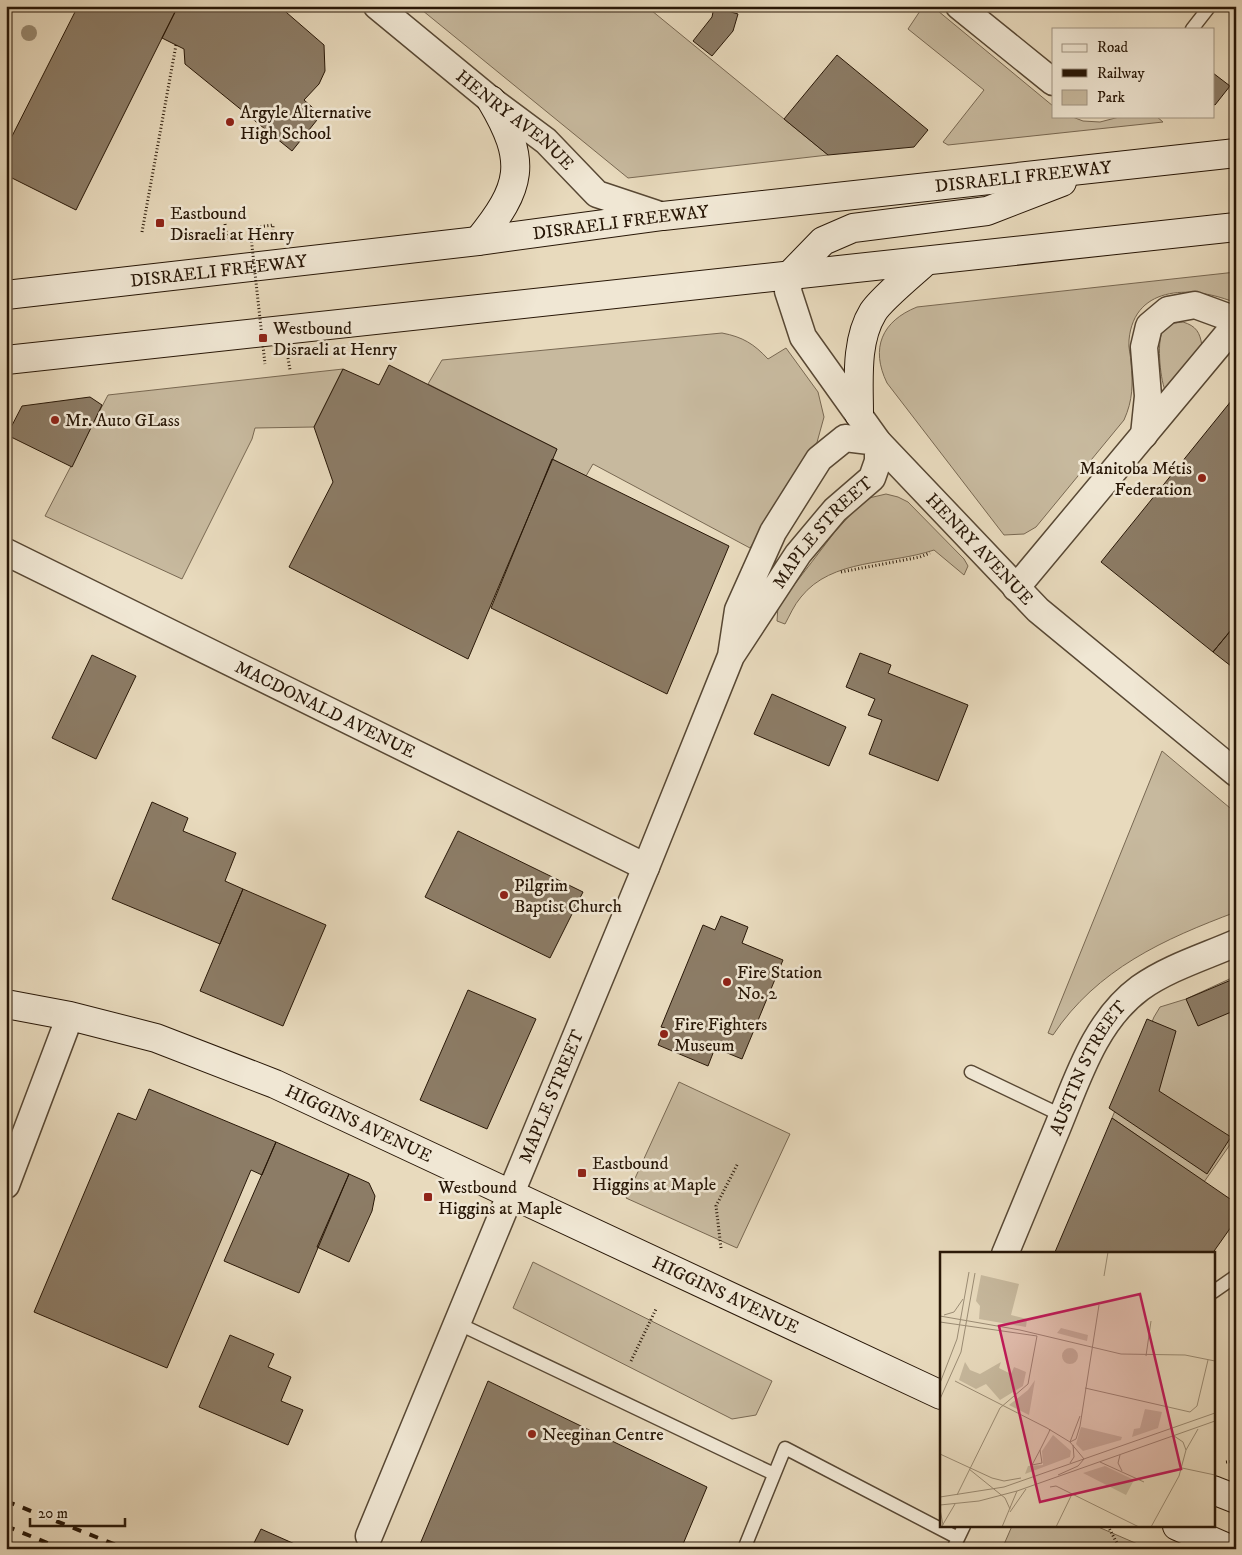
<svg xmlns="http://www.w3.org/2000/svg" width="1242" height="1555" font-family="'IM FELL DW Pica',serif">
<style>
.green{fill:#c7b99e;stroke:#786852}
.building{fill:#8c7c66;stroke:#281707}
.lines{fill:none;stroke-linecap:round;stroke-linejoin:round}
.service-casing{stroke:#584834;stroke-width:15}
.minor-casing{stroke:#584834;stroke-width:29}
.secondary-casing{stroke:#281707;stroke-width:30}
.path{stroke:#281707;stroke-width:3;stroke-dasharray:1 2.5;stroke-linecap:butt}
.service{stroke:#f0e7d4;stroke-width:12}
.minor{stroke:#f0e7d4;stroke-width:26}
.secondary{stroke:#f0e7d4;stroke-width:28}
.rail{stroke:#281707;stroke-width:4;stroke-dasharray:9 9;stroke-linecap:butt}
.path-bridge{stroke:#281707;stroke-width:3;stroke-dasharray:1 2.5;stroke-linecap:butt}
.tree{fill:#998a72}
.poi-dot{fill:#8f2418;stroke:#f0e7d4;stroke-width:2}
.labels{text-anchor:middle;stroke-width:5;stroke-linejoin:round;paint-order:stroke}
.poi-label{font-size:18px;fill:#281707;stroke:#f0e7d4;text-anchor:start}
.street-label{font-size:18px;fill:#281707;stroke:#f0e7d4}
.inset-road{fill:none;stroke:#9b8c74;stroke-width:1}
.view{fill:#c2185b;fill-opacity:0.15;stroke:#c2185b;stroke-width:2.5}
.inset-edge{fill:none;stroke:#281707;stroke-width:2.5}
</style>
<rect width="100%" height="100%" fill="#e8dabd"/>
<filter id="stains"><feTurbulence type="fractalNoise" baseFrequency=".004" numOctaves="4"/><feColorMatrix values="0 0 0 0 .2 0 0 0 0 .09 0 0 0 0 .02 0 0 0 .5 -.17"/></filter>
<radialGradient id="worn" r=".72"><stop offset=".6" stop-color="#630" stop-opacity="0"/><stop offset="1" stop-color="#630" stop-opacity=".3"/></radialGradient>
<path class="green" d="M417,6h229l182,149 -200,23z
M932,6l121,100v10h17l13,5 17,1 23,-6h33l7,6 -215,23 -5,-3 41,-52 -76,-61 12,-18z
M1236,272v31c-40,-17 -102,-20 -107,37 -1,8 2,16 2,23 2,21 2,37 -7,57l-88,107 -12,7 -20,1 -117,-152c-17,-35 -5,-62 30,-76z
M1183,322c13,4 17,10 19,24l-37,44c-5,-12 -9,-52 -1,-62 5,-5 12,-5 19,-6z
M722,333c21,4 32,11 46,26l18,-11 32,44 6,25 -8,29 -66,102 -157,-84 -7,12 -34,-17 5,-10 -129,-65 14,-24z
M343,369l-29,58 -59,1 -3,11 -70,140 -137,-63 63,-121z
M886,494l12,3 10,5 56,57 4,7 -4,9 -30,-25c-44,15 -102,8 -133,47 -7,8 -11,18 -16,27l-8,-3 1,-15 56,-73 26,-29 9,-6z
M1162,751l74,62v99c-72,27 -139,57 -183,123l-5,-2z
M1236,976v160l-32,46 -92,-64 42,-101 6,-10 26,-8z
M679,1082l111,52 -53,114 -111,-50z
M533,1262l239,119 -16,34 -24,4 -219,-111z
M1012,1526h84l53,23h-147z"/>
<path class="building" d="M78,6h100l-102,204 -70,-35v-27z
M178,6h101l45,39 1,26 -6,13 -15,16 17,15 -29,36 -107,-87 -1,-15 -22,-11z
M714,7l24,7 -5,17 -21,25 -19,-15 19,-24z
M837,55l91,75 -14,17 -86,8 -44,-36z
M1213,73l17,13 -15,19 -2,-1z
M389,365l168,84 -89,210 -179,-92 44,-85 -19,-55 29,-58 36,16z
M1236,395v229l-23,28 -112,-90z
M90,397l12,8 -30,62 -65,-32 15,-29z
M552,459l177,87 -62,148 -176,-86z
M1236,624v46l-23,-18z
M860,653l31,12 -3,8 80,32 -30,76 -69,-27 13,-34 -14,-5 7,-16 -29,-12z
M92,655l44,21 -40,83 -44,-21z
M772,694l74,33 -17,39 -75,-32z
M152,802l36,16 -5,13 53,22 -11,28 18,8 -23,55 -108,-45z
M458,831l125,61 -33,66 -125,-61z
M243,889l83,36 -43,101 -83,-35z
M721,916l27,11 -6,16 41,17 -41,99 -27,-11 -7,18 -50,-21 7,-17 -4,-1 42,-102 12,5z
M1236,978v32l-38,16 -12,-27z
M468,990l68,29 -49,110 -67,-29z
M1147,1019l29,12 -17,60 72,46 -24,37 -98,-66z
M149,1089l127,53 -14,33 -11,-5 -84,198 -133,-56 84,-199 18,7z
M1112,1118l124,85v17l-24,34 -157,-2z
M276,1142l73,32 -50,119 -75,-32z
M349,1174l20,9 6,13 -3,15 -23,51 -32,-15z
M230,1335l44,19 -6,13 23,10 -10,24 22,9 -15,35 -89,-38z
M488,1381l219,106 -26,62h-263z
M261,1529l36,16 -2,4h-44z"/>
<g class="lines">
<g class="service-casing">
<path id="service" d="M1192,29l18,-23
M971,1072l92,44
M1213,1292l23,-16
M457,1323l317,151
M744,1549l41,-101 173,90
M953,1549l11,-23"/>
</g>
<g class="minor-casing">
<g id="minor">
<path id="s1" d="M377,6l114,94 55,41 51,53 66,22"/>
<path d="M959,6l94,76"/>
<path id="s2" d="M790,275l-2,16 15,46 75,105 160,168 198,163"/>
<path d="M1144,435l4,-39 -4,-49 5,-21 19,-16 27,-5 41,15"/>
<path id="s3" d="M6,552l640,315"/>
<path d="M1016,588l220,-264"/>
<path d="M6,1185l64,-169"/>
<path id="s4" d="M1005,1254c17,-41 34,-82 51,-123 21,-50 38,-109 84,-143 28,-20 64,-31 96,-45"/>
<path id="s5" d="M369,1536l277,-669 85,-211 67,-102 37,-44 37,-32 6,-17v-19l-33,-4 -26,21 -46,73 -35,78 -7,46"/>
</g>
</g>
<g class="secondary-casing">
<g id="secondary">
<path d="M478,241c44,-54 50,-79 13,-141"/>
<path d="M790,275l33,-34 30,-13 134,-17 75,-29"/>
<path id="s6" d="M6,295l472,-54 185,-25 573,-63"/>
<path d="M6,360l1230,-133"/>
<path d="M859,414c0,-32 -4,-73 14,-102 8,-13 40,-39 53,-51"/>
<path id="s7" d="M6,1004l64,12 86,22 119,46 666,311"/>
<path d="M1213,1490l23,9"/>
<path d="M1177,1526l53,23"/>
</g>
</g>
<path class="path" d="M225,224l2,15
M250,228l23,-3v9
M142,232l34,-187
M288,358l2,12
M841,572l79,-15 10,-4
M721,1248l-5,-42 22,-43
M631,1361l25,-52
M1226,1462l10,-1
M1108,1526l12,23"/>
<use href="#service" class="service"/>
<use href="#minor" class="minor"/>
<use href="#secondary" class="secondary"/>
<path class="rail" d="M6,1501l120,48
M6,1526l56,23"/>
<path class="path-bridge" d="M250,228l15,136"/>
</g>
<circle class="tree" cx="29" cy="33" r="8"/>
<g class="poi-dot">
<circle cx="230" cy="122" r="5"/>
<rect x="155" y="218" width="10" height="10" rx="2.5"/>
<rect x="258" y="333" width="10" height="10" rx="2.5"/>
<circle cx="55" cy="420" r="5"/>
<circle cx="1202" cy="478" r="5"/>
<circle cx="504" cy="895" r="5"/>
<circle cx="727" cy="982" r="5"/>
<circle cx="664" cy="1034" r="5"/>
<rect x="577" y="1168" width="10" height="10" rx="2.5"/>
<rect x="423" y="1192" width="10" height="10" rx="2.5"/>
<circle cx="532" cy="1434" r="5"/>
</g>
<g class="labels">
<g class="poi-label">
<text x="240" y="118">Argyle Alternative<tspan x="240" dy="21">High School</tspan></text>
<text x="170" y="219">Eastbound<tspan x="170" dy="21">Disraeli at Henry</tspan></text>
<text x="273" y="334">Westbound<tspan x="273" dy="21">Disraeli at Henry</tspan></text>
<text x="65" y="426">Mr. Auto GLass</text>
<text x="1192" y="474" text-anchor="end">Manitoba Métis<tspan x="1192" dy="21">Federation</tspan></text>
<text x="514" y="891">Pilgrim<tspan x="514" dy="21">Baptist Church</tspan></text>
<text x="737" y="978">Fire Station<tspan x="737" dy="21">No. 2</tspan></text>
<text x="674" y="1030">Fire Fighters<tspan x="674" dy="21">Museum</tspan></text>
<text x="592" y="1169">Eastbound<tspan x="592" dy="21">Higgins at Maple</tspan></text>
<text x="438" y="1193">Westbound<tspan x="438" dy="21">Higgins at Maple</tspan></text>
<text x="542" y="1440">Neeginan Centre</text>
</g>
<g class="street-label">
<text dy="6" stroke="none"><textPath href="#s1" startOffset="179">HENRY AVENUE</textPath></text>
<text dy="6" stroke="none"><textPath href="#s6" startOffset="1024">DISRAELI FREEWAY</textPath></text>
<text dy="6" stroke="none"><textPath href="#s6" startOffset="619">DISRAELI FREEWAY</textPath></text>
<text dy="6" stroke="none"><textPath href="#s6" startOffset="214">DISRAELI FREEWAY</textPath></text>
<text dy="6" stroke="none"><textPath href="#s5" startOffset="1106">MAPLE STREET</textPath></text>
<text dy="6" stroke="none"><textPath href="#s2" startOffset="341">HENRY AVENUE</textPath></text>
<text dy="6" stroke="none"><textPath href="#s3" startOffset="356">MACDONALD AVENUE</textPath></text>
<text dy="6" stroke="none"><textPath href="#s4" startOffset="204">AUSTIN STREET</textPath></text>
<text dy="6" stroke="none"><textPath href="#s5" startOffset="476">MAPLE STREET</textPath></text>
<text dy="6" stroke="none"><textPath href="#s7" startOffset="374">HIGGINS AVENUE</textPath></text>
<text dy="6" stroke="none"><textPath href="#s7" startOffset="779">HIGGINS AVENUE</textPath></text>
</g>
</g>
<g transform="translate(940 1252)">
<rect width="275" height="275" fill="#e8dabd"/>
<path d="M41,23l38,9 -8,31 16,4 -1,8 -47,-8 1,-13 -4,-5zM121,76l27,7 -1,6 -30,-8zM122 104a8 8 0 1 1 16 0a8 8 0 1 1-16 0ZM25,110l5,8 10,4 21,-12 -2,6 12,6 3,-7 12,5 -3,14 -23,14 -14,-16 -10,5 -17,-9zM95,128l-6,35 -20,-10 19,-15zM205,157l17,3 -4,16 -26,9 2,-8 6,-1zM141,175l41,10 -1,3 -38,11 -7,-7zM113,183l18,16 -1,6 -45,17 3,-8 15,-1 -1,-14zM165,214l29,14 -8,15 -43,-22z" fill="#c7b99e"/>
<path class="inset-road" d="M164,24l4,-24M4,63l10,-3 9,-13M0,64l80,14 101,24 64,1 30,6M0,70l97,14M206,104l5,-35M15,129l92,47 23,14 14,17M0,131l17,-44 12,-67M145,136l105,24 7,-6 11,-46M0,147l21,-47 14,-79M234,184l9,6 3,8M130,190l6,-3 4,-13 19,-121M130,190l10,-26M100,198l2,13 -10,2 8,-15 9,-18 1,-3M246,198l12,-21M0,202l52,24 12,3 17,-3M180,203l-2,8 4,8M160,210l44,20M130,211l4,-6 -1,-12M242,216l33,7M29,217l36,29 5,11M118,223l20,-9 6,-7M110,235l6,-1 83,41M17,243l43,-87 28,-24 9,-48M0,245l64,-10 211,-74M0,253l39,-4 38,-10 198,-70M0,257l3,16M70,260l16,-23M2,274l13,-22M62,275l15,-36M116,275l16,-33M211,275l28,-51 7,-26"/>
<path class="view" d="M200,42l41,175 -141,33 -41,-176z"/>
<rect width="275" height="275" class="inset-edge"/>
</g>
<rect width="1242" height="1555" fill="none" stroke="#e8dabd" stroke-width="25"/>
<rect x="8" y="8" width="1227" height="1540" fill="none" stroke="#281707" stroke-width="2.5"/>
<rect x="12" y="12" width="1217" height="1530" fill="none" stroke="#281707"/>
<rect x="1052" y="28" width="162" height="90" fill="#f0e7d4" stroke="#a09482"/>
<rect x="1062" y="44" width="25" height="8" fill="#f0e7d4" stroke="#a09482"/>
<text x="1097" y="52" font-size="15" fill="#281707">Road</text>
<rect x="1062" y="69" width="25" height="8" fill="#281707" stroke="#a09482"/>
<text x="1097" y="78" font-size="15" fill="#281707">Railway</text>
<rect x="1062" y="90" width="25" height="15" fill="#c7b99e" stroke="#a09482"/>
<text x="1097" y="102" font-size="15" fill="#281707">Park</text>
<path d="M30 1518v8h95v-8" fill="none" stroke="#281707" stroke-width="2.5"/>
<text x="38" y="1518" font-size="15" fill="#281707" stroke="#f0e7d4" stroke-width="4" paint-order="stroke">20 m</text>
<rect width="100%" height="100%" filter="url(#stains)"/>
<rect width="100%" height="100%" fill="url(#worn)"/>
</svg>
